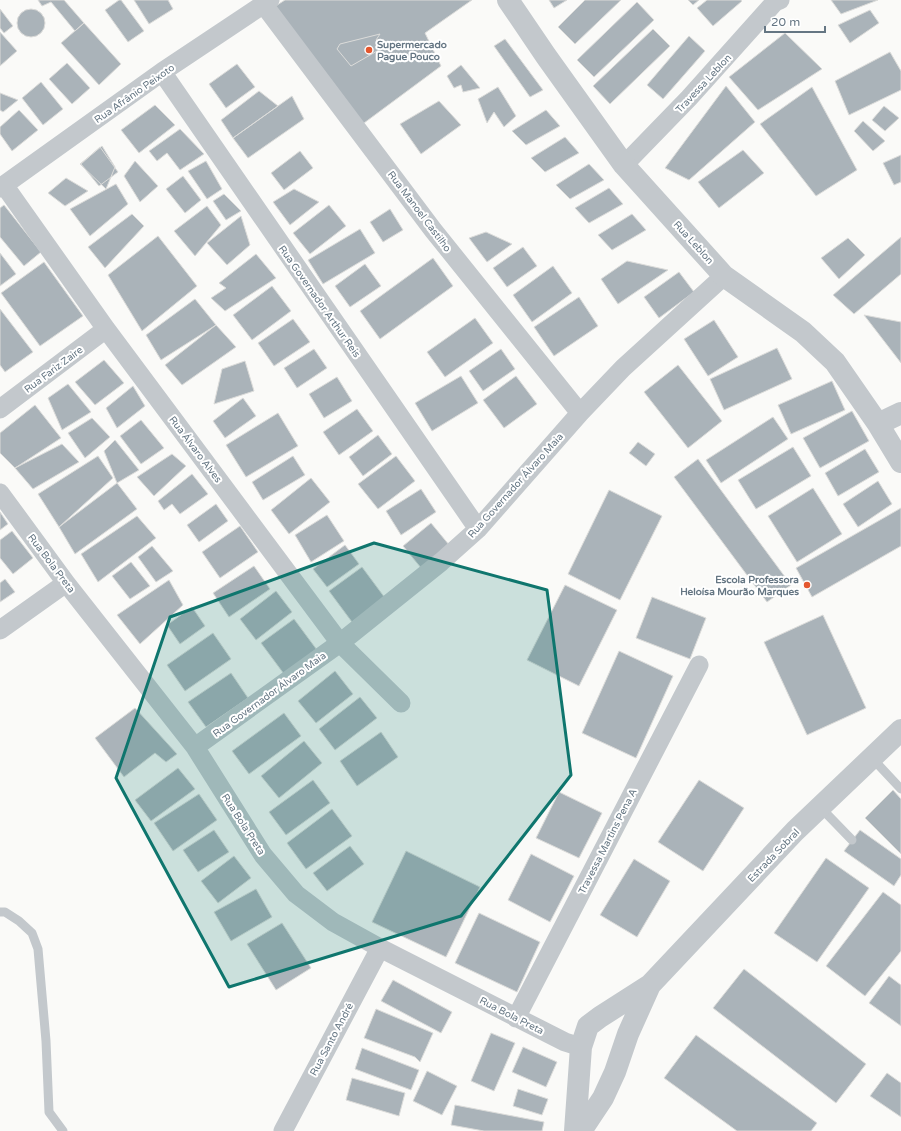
<svg xmlns="http://www.w3.org/2000/svg" width="901" height="1131" font-family="'Varela Round',sans-serif">
<style>
.building{fill:#aab3b9;stroke:#dcdcda}
.lines{fill:none;stroke-linecap:round;stroke-linejoin:round}
.service{stroke:#c3c8cc;stroke-width:9}
.minor{stroke:#c3c8cc;stroke-width:19}
.tertiary{stroke:#c3c8cc;stroke-width:22}
.marked{fill:#0f766e;fill-opacity:0.2;stroke:#0f766e;stroke-width:3;stroke-linejoin:round}
.poi-dot{fill:#e4572e;stroke:#fff;stroke-width:1.5}
.labels{text-anchor:middle;stroke-width:4;stroke-linejoin:round;paint-order:stroke}
.poi-label{font-size:10px;font-weight:bold;fill:#657683;stroke:#fff;text-anchor:start}
.street-label{font-size:10px;fill:#657683;stroke:#fff}
</style>
<rect width="100%" height="100%" fill="#fafaf8"/>
<path class="building" d="M38,0h26l20,23 -9,8 -24,-29 -9,4z
M119,0h2l23,31 -16,11 -23,-32z
M134,0h34l5,9 -24,15z
M285,0h187l-47,33 16,33 -81,60 -86,-119z
M549,0h18l-13,8z
M585,0h36l-46,44 -17,-17z
M688,0h11l-6,5z
M707,0h34l1,1 -29,25 -16,-18z
M831,0h47l-37,14z
M637,2l17,18 -60,57 -17,-17z
M17 23a14 14 0 1 1 28 0a14 14 0 1 1-28 0Z
M0,9l13,17 -9,7 -4,-5z
M870,10l9,13 -29,20 -12,-18z
M84,23l37,41 -22,21 -38,-42z
M653,29l17,17 -60,58 -17,-18z
M0,32l17,19 -17,15z
M785,33l37,36 -64,41 -29,-33z
M380,34l-4,6 8,7 -33,19 -14,-17 3,-5z
M689,36l16,15 -42,48 -16,-14z
M505,39l38,51 -13,7 -36,-51z
M890,52l11,19v19l-52,25 -14,-34z
M67,63l23,25 -18,16 -23,-25z
M237,64l18,23 -29,21 -17,-24z
M461,65l19,23 -17,4 -2,-7 -7,3 -7,-12z
M41,82l22,27 -20,16 -21,-27z
M726,86l29,36 -66,58 -24,-12z
M498,87l18,29 -12,11 -10,-15 -7,11 -9,-24z
M812,87l45,83 -41,26 -56,-72z
M259,91l19,15 -45,32 -12,-18z
M0,93l18,7 -15,12 -3,-2z
M292,96l12,23 -56,39 -15,-20z
M439,101l22,24 -40,29 -21,-30z
M155,105l20,20 -36,28 -18,-23z
M884,106l15,12 -14,13 -13,-11z
M19,110l19,20 -26,21 -12,-17v-7z
M546,110l14,16 -34,19 -14,-14z
M863,121l22,20 -12,10 -19,-20z
M180,129l24,25 -24,16 -13,-17 -10,8 -8,-10z
M565,137l14,16 -34,19 -14,-14z
M102,146l13,21 -9,22 -26,-25z
M100,147l18,25 -19,14 -18,-22z
M743,150l21,23 -45,35 -21,-26z
M300,151l13,17 -29,22 -13,-17z
M901,155v27l-7,3 -11,-22z
M135,161l23,25 -18,16 -16,-26z
M206,161l16,28 -15,10 -19,-28z
M589,164l15,16 -34,19 -14,-14z
M183,176l18,24 -16,13 -19,-24z
M66,178l22,13 -23,15 -17,-13z
M116,184l12,20 -38,32 -20,-27z
M609,188l14,16 -34,19 -14,-15z
M294,189l25,13 -29,23 -17,-23z
M224,194l17,17 -15,9 -13,-19z
M4,205l37,47 -17,14 -24,-29v-29z
M329,205l17,21 -36,28 -17,-21z
M207,206l14,19 -26,31 -21,-25z
M390,209l13,21 -20,12 -13,-20z
M132,214l12,12 -39,42 -17,-21z
M632,214l14,16 -34,20 -14,-15z
M241,216l9,29 -23,20 -20,-22z
M360,229l15,24 -52,31 -15,-24z
M486,232l26,12 -25,18 -18,-24z
M158,236l39,50 -55,45 -34,-56z
M901,237v37l-47,40 -21,-19z
M848,238l17,17 -26,24 -18,-21z
M523,247l14,19 -30,21 -14,-19z
M0,253l16,21 -16,12z
M256,254l20,24 -51,33 -14,-13 15,-10 -7,-5z
M433,258l20,28 -73,53 -20,-28z
M627,261l41,9 -50,34 -17,-25z
M44,262l39,54 -43,30 -39,-53z
M365,264l16,22 -31,21 -15,-21z
M553,266l19,27 -40,29 -19,-27z
M679,272l15,20 -35,26 -15,-21z
M272,286l19,25 -39,29 -19,-25z
M579,297l19,29 -44,30 -20,-29z
M195,299l21,26 -55,35 -15,-25z
M0,309l33,43 -28,20 -5,-7z
M864,315l37,7v41z
M475,318l18,25 -48,34 -18,-25z
M293,319l17,23 -36,24 -16,-23z
M714,320l24,37 -30,19 -24,-37z
M216,325l20,22 -54,38 -17,-20z
M777,348l15,31 -68,31 -14,-31z
M314,349l13,19 -30,20 -13,-20z
M501,349l14,20 -32,22 -14,-20z
M104,360l20,23 -29,22 -20,-23z
M245,361l9,30 -40,13 8,-35z
M678,365l44,56 -34,27 -44,-56z
M461,376l17,27 -46,28 -17,-28z
M516,376l21,28 -33,24 -21,-28z
M337,377l15,24 -28,17 -15,-24z
M832,381l13,29 -54,24 -13,-29z
M68,384l23,28 -29,18 -14,-32z
M133,386l12,20 -28,22 -11,-20z
M243,398l13,18 -31,22 -12,-17z
M35,405l26,33 -46,30 -15,-15v-20z
M357,409l16,22 -34,24 -16,-23z
M852,411l17,30 -49,27 -17,-30z
M278,413l20,33 -52,31 -20,-32z
M773,417l15,22 -67,44 -15,-23z
M92,418l18,19 -25,21 -17,-25z
M141,420l23,28 -23,16 -21,-28z
M378,435l14,19 -29,22 -14,-19z
M115,440l24,30 -22,13 -13,-32z
M638,442l17,12 -9,12 -17,-13z
M62,444l17,18 -46,27 -18,-21z
M793,447l18,29 -55,33 -18,-29z
M865,449l14,23 -41,24 -13,-23z
M172,454l14,12 -32,30 -17,-19z
M98,456l15,22 -54,49 -21,-33z
M293,456l12,19 -42,25 -11,-18z
M396,456l19,25 -37,28 -20,-25z
M698,459l93,126 -24,17 -93,-125z
M192,474l16,20 -28,20 -8,-10 -8,6 -6,-9z
M311,478l19,24 -41,32 -18,-24z
M878,481l14,23 -34,23 -15,-23z
M117,483l20,26 -62,45 -16,-27z
M813,488l29,46 -45,28 -29,-46z
M421,489l15,23 -35,23 -15,-24z
M609,490l53,26 -42,84 -52,-26z
M216,504l12,17 -29,21 -12,-17z
M901,508v38l-89,51 -16,-29z
M0,512l8,12 -8,6z
M327,515l17,26 -33,21 -16,-27z
M137,516l19,22 -58,44 -17,-28z
M431,523l19,23 -28,23 -19,-23z
M240,526l18,26 -38,26 -18,-26z
M12,531l21,27 -20,16 -13,-16v-18z
M345,545l14,19 -32,23 -14,-18z
M152,546l21,25 -17,11 -18,-25z
M131,562l19,24 -20,13 -18,-23z
M254,566l16,23 -41,28 -16,-24z
M362,567l23,31 -33,24 -23,-31z
M5,579l10,13 -15,10v-19z
M169,580l14,25 -43,39 -23,-29z
M565,585l52,25 -38,76 -52,-26z
M276,591l16,21 -36,28 -16,-21z
M652,597l54,21 -16,41 -54,-21z
M192,607l13,19 -25,18 -13,-19z
M823,615l43,93 -59,27 -43,-93z
M294,619l23,31 -33,24 -23,-31z
M213,633l18,26 -46,32 -18,-26z
M619,651l54,25 -37,82 -54,-25z
M335,671l18,23 -37,29 -18,-22z
M231,673l17,25 -42,29 -18,-25z
M360,697l17,21 -42,32 -16,-21z
M135,708l42,46 -11,8 -11,-9 -31,24 -29,-39z
M284,713l17,23 -52,38 -17,-23z
M381,732l17,25 -41,29 -17,-25z
M304,741l18,22 -43,35 -18,-22z
M178,768l17,21 -44,32 -16,-21z
M313,780l17,23 -44,32 -17,-23z
M699,780l45,28 -41,63 -45,-29z
M893,790l8,9v55l-36,-36z
M559,792l43,21 -23,45 -43,-20z
M199,794l18,26 -44,31 -19,-28z
M332,809l20,27 -46,33 -19,-26z
M214,830l15,22 -31,20 -15,-22z
M860,830l41,29v16l-7,11 -50,-35z
M350,846l14,18 -37,27 -14,-18z
M406,851l74,36 -34,70 -74,-35z
M531,854l43,22 -24,46 -42,-22z
M234,856l17,22 -33,25 -17,-22z
M826,858l43,30 -52,74 -43,-29z
M634,859l36,22 -33,56 -37,-22z
M256,889l16,28 -41,24 -17,-29z
M883,892l18,13v46l-36,45 -39,-30z
M479,913l61,29 -23,50 -62,-29z
M282,923l29,45 -35,22 -29,-46z
M744,969l122,95 -30,39 -123,-95z
M889,976l12,9v41l-32,-23z
M393,980l59,32 -11,21 -60,-32z
M376,1009l57,24 -13,29 -5,-5 -51,-19z
M491,1033l24,10 -21,48 -23,-10z
M696,1035l121,88 -6,8h-74l-73,-53z
M523,1047l34,15 -11,25 -34,-15z
M362,1048l57,22 -8,20 -56,-21z
M427,1071l30,15 -15,29 -29,-14z
M887,1073l14,10v34l-31,-21z
M352,1078l53,15 -6,23 -53,-16z
M518,1089l30,10 -6,16 -29,-9z
M455,1105l89,17 -2,9h-58l-33,-6z"/>
<g class="lines">
<path class="service" d="M872,758l29,31
M820,807l32,33
M0,912h5l14,9 13,12 6,16 8,92 3,71 14,19"/>
<path class="minor" d="M264,5l169,225 147,183
M162,72l316,457
M624,165l65,-67 86,-96 5,-2
M4,185l102,144 234,314 61,60
M0,188l162,-116 108,-72
M0,409l106,-80
M0,493l66,90 129,164 68,108 33,39 37,28 47,26 185,94 16,5
M0,630l66,-47
M195,747l145,-104 101,-81 37,-33 102,-116 43,-45 101,-92
M516,1018l183,-353
M283,1131l97,-183"/>
<path class="tertiary" d="M508,0l38,56 78,109 100,111 79,56 32,30 43,62 23,38
M878,424l23,-11
M575,1131l6,-84 7,-21 12,-9 50,-32 145,-154 106,-101
M581,1131l22,-33 12,-26 13,-38 22,-49"/>
</g>
<path class="marked" d="M374,543l173,47 24,185 -110,141 -232,71 -113,-209 54,-161z"/>
<g class="poi-dot">
<circle cx="369" cy="50" r="4"/>
<circle cx="807" cy="585" r="4"/>
</g>
<g class="labels">
<g class="poi-label">
<text x="377" y="48">Supermercado<tspan x="377" dy="12">Pague Pouco</tspan></text>
<text x="799" y="583" text-anchor="end">Escola Professora<tspan x="799" dy="12">Heloísa Mourão Marques</tspan></text>
</g>
<g class="street-label">
<text transform="translate(703 83) rotate(-47)" y="4">Travessa Leblon</text>
<text transform="translate(134 93) rotate(-35)" y="4">Rua Afrânio Peixoto</text>
<text transform="translate(420 211) rotate(53)" y="4">Rua Manoel Castilho</text>
<text transform="translate(694 242) rotate(48)" y="4">Rua Leblon</text>
<text transform="translate(320 301) rotate(55)" y="4">Rua Governador Arthur Reis</text>
<text transform="translate(53 369) rotate(-37)" y="4">Rua Fariz Zaire</text>
<text transform="translate(196 449) rotate(53)" y="4">Rua Álvaro Alves</text>
<text transform="translate(515 485) rotate(-48)" y="4">Rua Governador Álvaro Maia</text>
<text transform="translate(52 563) rotate(53)" y="4">Rua Bola Preta</text>
<text transform="translate(269 694) rotate(-36)" y="4">Rua Governador Álvaro Maia</text>
<text transform="translate(244 824) rotate(57)" y="4">Rua Bola Preta</text>
<text transform="translate(607 841) rotate(-63)" y="4">Travessa Martins Pena A</text>
<text transform="translate(773 855) rotate(-46)" y="4">Estrada Sobral</text>
<text transform="translate(512 1015) rotate(27)" y="4">Rua Bola Preta</text>
<text transform="translate(331 1039) rotate(-62)" y="4">Rua Santo André</text>
</g>
</g>
<path d="M765 26v6h60v-6" fill="none" stroke="#657683" stroke-width="2"/>
<text x="771" y="26" font-size="12" fill="#657683" stroke="#ffffff" stroke-width="3" paint-order="stroke">20 m</text>
</svg>
